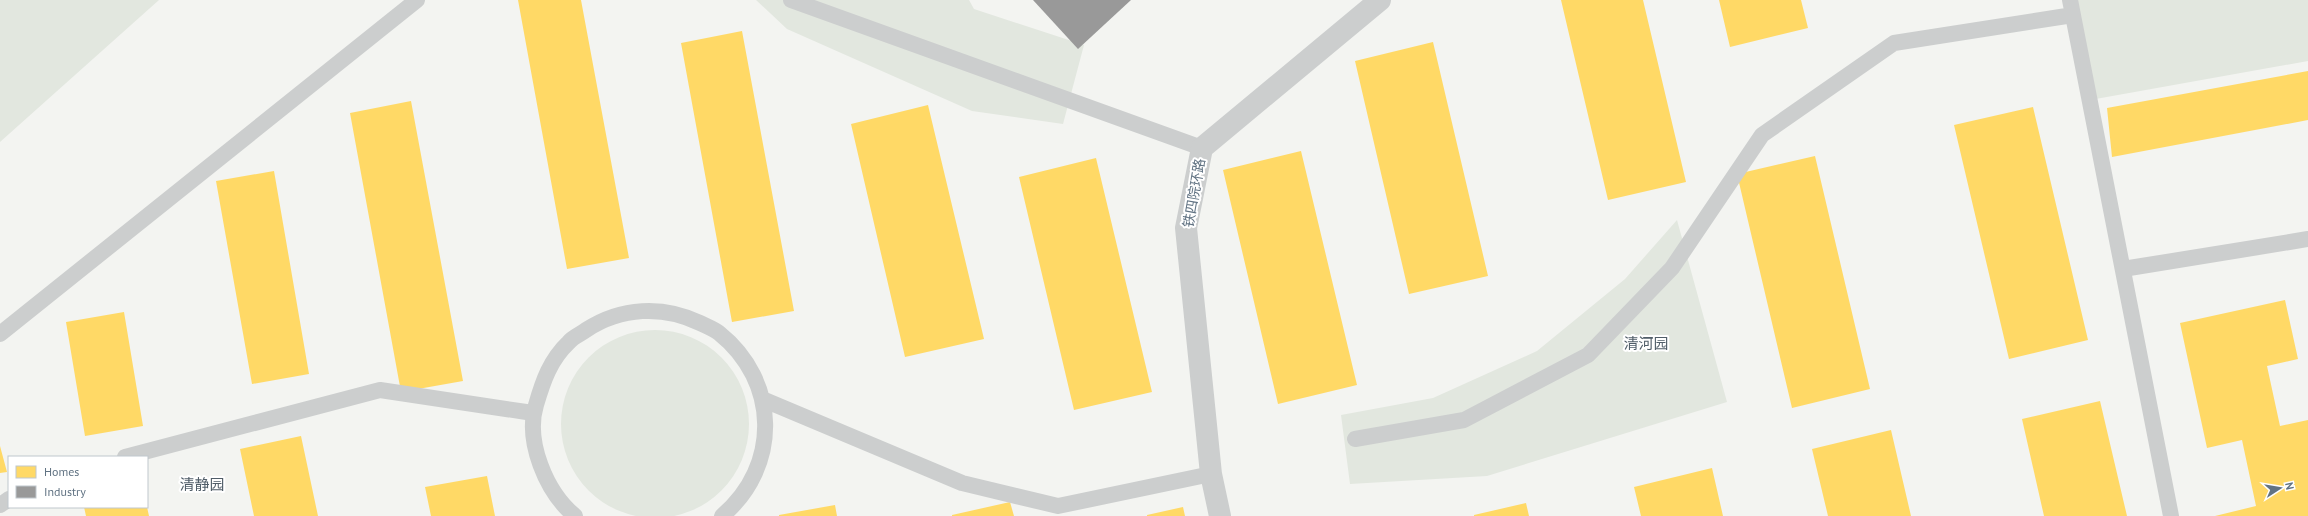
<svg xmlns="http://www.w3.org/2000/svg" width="2308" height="516" font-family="'PT Sans','Noto Sans SC',sans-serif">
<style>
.green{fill:#e2e7df}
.homes{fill:#ffd966}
.industry{fill:#999}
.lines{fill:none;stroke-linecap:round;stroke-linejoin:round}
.service{stroke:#cccece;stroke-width:16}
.minor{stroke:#cccece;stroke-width:22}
.labels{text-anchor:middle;stroke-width:4;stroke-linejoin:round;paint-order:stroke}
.street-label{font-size:14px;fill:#617383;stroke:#fff}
.neighbourhood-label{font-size:15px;fill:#505d68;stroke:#fff}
</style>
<rect width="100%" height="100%" fill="#f3f4f1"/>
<path class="green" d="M0,0h159l-159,142z
M756,0h213l5,9 110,36 -21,79 -91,-13 -185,-82z
M2070,0h238v61l-218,39z
M1677,220l50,182 -240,74 -137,8 -9,-69 92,-17 104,-47 88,-72z
M561 424a94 94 0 1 1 188 0a94 94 0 1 1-188 0Z"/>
<path class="homes" d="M518,0h63l48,258 -62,11z
M1561,0h82l43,182 -78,18z
M1719,0h82l7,28 -78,19z
M742,31l52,280 -62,11 -51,-279z
M1433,42l55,234 -79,18 -54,-233z
M2308,71v49l-196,37 -5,-49z
M411,101l52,280 -62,11 -51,-279z
M928,105l56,234 -79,18 -54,-233z
M2033,107l55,233 -79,19 -55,-234z
M1301,151l56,234 -79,19 -55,-234z
M1815,156l55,233 -78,19 -55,-234z
M1096,158l56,234 -78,18 -55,-233z
M274,171l35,203 -57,10 -36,-203z
M2285,300l13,59 -31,7 13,60 28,-6v96h-93l41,-10 -14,-66 -35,8 -27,-125z
M124,312l19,114 -58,10 -19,-114z
M2100,401l27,115h-83l-22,-97z
M1891,430l20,86h-83l-16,-67z
M301,436l17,80h-64l-14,-67z
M0,446l7,26 -7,1z
M1712,468l11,48h-82l-7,-29z
M487,476l8,40h-64l-6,-29z
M1010,502l4,14h-62v-1z
M1526,503l3,13h-55v-1z
M835,505l2,11h-58v-1z
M84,507h63l2,9h-63z
M1183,507l2,9h-38v-1z"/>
<path class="industry" d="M1033,0h98l-53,49z"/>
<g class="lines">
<path class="service" d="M791,0l411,148
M2070,0l101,516
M2123,269l185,-30
M0,334l417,-334
M762,399l200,84 96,23 153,-32
M1355,439l109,-19 124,-65 84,-87 90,-133 132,-92 179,-28
M125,457l255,-67 153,23
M0,505l9,-6
M575,516c-29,-24 -50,-75 -39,-111 7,-24 14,-45 33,-63 4,-5 12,-8 17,-12 35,-23 77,-25 114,-7 6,3 14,6 19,10 60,48 62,133 3,183"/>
<path class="minor" d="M1220,516l-9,-42 -25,-246 16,-80 178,-148"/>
</g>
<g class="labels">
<g class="street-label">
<text transform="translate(1194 193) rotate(-80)" y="5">铁四院环路</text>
</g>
<g class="neighbourhood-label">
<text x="1646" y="349">清河园</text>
<text x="202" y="490">清静园</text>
</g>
</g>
<rect x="8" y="456" width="140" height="52" fill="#ffffff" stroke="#c0c7cd"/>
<rect x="16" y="466" width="20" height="12" fill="#ffd966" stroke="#c0c7cd"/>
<text x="44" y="476" font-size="12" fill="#617383">Homes</text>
<rect x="16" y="486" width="20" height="12" fill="#999999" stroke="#c0c7cd"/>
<text x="44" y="496" font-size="12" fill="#617383">Industry</text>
<g transform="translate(2280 488) rotate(78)" stroke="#ffffff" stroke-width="3" paint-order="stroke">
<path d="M0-3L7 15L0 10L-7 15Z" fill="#617383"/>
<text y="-6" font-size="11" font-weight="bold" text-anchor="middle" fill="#617383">N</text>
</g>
</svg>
